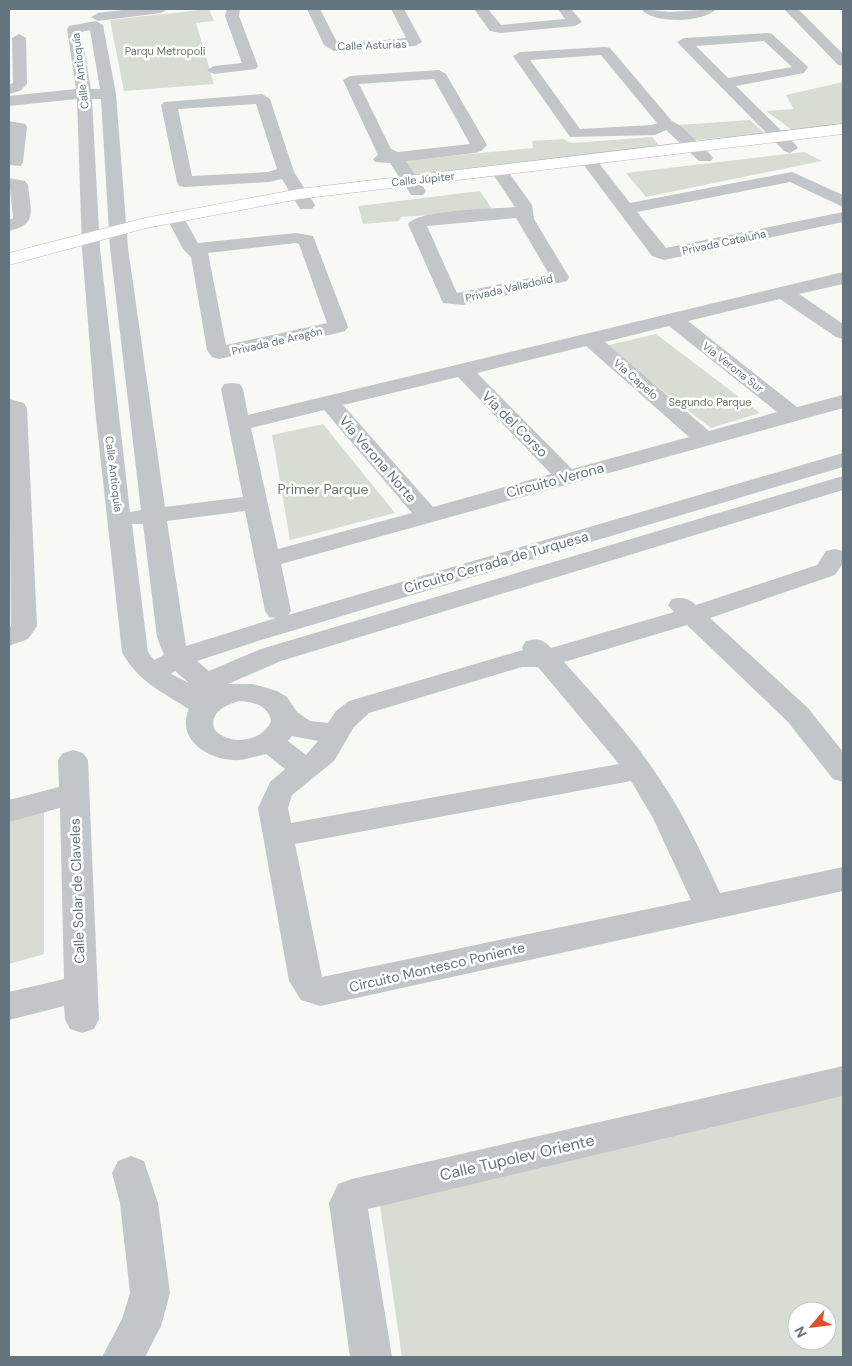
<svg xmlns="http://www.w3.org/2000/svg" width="852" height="1366" font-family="'DM Sans',sans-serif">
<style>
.green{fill:#d8ddd4;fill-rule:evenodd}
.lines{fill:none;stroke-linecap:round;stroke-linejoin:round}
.major-casing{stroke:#b3b8bc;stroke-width:1}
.minor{fill:#c2c6c9;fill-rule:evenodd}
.major{fill:#fff;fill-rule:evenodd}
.labels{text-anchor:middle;stroke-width:5;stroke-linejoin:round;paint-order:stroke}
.far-street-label{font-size:11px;fill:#647580;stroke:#fff}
.far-park-label{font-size:11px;fill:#677862;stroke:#fff}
.street-label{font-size:14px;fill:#647580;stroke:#fff}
.park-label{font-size:14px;fill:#677862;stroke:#fff}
.near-street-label{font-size:16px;fill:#647580;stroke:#fff}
</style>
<rect width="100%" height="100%" fill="#f8f8f5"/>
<path class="green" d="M209,9l5,12 -18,2 18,61 -90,7 -14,-71z
M843,82v41l-51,7 -26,-19 28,-2 -8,-14z
M750,120l15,14 -71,6 -17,-15z
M652,137l8,9 -246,30 -8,-16 127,-12 -1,-7 31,-2 8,4z
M804,152l18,9 -176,36 -20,-24z
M480,191l13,20 -92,6 -2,4 -36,3 -5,-18z
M656,334l104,79 -49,15 -106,-82z
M323,424l72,89 -105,27 -18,-105z
M44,808v146l-35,10v-147z
M843,1096v261h-441l-23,-158zM797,1311h30v30h-30z"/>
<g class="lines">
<g class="major-casing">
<path id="major" d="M843,124v10l-544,65 -153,29 -137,37v-12l136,-35 154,-29z"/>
</g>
<path class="minor" d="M131,9h37l-7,4 -63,8 -7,-4 7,-4z
M227,9h13l-1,7 19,50 -2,3 -42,5 -7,-4 7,-4 28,-3 -17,-47z
M307,9h13l17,33 3,2 66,-6 -15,-29h13l18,33 -7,4 -81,5 -10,-6z
M474,9h14l13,16 64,-6 -7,-10h13l11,13 -7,4 -74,7 -11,-2z
M641,9l28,3 47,-3c-12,14 -64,15 -75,0z
M784,9h14l45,45v12l-5,-1z
M96,21l7,4 13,69 12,154 37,259 78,-10 -22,-108 3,-5 8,-1 8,1 3,5 5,26 595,-143v12l-44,10 44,30v15l-7,-2 -56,-38 -92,22 109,86 46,-12v13l-562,156 10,47 -3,4 555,-162v14l-582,173 -64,21 12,10 52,-22 582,-173v14l-562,171 -53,23h25l24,7 10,6 10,15 13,9 18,2 8,-12 13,-10 174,-51 -1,-3 4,-6c11,-3 17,-2 25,7l123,-36 -6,-7 4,-6c10,-2 16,-1 24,6l121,-40 9,-14 9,-2 8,2v12l-8,12 -125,43 98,90 35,44v30l-10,-3 -45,-57 -101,-97 -123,37c33,37 68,74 95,116 25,36 43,76 61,115l123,-26v24l-523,115 -19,-6 -12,-19 -31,-173 12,-26 15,-13 -19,-15c-9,2 -18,5 -27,6 -29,2 -64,-20 -50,-51 -27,-17 -52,-28 -67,-57l-27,-243 -13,-160 -5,-150 -68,7v-10l67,-7 -9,-60 2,-3zM90,30l10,59h-9l-10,-57zM92,99h9l9,149 31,262 -11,2 -30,-263zM669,326l108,86 -68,19 -104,-89zM586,346l103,91 -117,32 -95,-96zM458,377l93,97 -118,33 -90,-102zM324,410l88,103 -134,36 -27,-121zM245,511l20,100 4,6 7,1 -90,28 -19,-125zM132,524h11l14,113 7,18 -10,5 -6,-8zM522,667h16l81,97 -328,59 -3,-15 4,-13 42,-34 20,-34 15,-14zM175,671l14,12 -18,-9zM239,701c15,1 29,4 32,20 -9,22 -43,25 -57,8 -4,-17 10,-23 25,-28zM292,736l26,5 -12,14 -18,-14zM631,781l22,37 38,82 -369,77 -27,-133z
M767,33l5,1 36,33 -4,6 -68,13 60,59 2,3 -8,5 -6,-2 -107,-109 7,-4zM764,41l28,26 -64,11 -32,-32z
M19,34l7,4 1,46 -7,7 -11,3v-9l4,-2 -1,-45z
M605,47l5,1 62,73 9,5 30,29 2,3 -2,3h-12l-33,-31 -11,5 -85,2 -57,-81 7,-4zM601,55l56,68 -5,2 -72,4 -50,-69z
M439,70l7,4 41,71 -6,6 -6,2 -69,8 20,30 -3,4h-12l-21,-32 -15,-1 -2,-3 5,-4 -35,-75 7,-4zM434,79l36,65 -72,8 -7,-3 -32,-65z
M262,94l8,5 24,73 21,33 -3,4h-12l-18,-30 -13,3 -84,5 -6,-1 -2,-4 -16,-77 3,-3zM256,104l21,65 -9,3 -76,4 -14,-67z
M9,121l16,3 2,3 -4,35 -2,4 -12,-1z
M588,155l6,2 36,46 162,-31 51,23v12l-53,-25 -153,30 29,36 177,-36v10l-179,38 -12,-4 -72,-96 2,-3z
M498,165l6,1 28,39 2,14 35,58 -2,4 -104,24 -20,-2 -35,-79c11,-15 86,-15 107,-17l-25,-37 2,-4zM516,218l33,56 -92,19 -30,-67z
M9,178l16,3 3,4c2,25 11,39 -19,46v-11l4,-2z
M175,212l6,1 17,30 98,-10 17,3 35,91 -3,4 -7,2 -119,26 -7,-2 -5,-7 -16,-93 -8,-8 -17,-32 3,-4zM296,243l3,1 28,79 -101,22 -18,-92z
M9,399l15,4 3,5 10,218 -9,13 -19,7v-18l2,-2z
M73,750l10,3 5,7 11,259 -5,10 -12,4 -12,-4 -5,-10 -1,-13 -55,14v-28l55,-13 -4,-171 -51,14v-22l50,-13 -1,-27 5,-7z
M843,1066v30l-475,113 24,148h-42l-21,-154 9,-19 14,-5z
M131,1156l13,5 14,42 12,90 -9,33 -16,31h-43l20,-38 8,-26 -10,-90 -8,-30 6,-12z"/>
<use href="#major" class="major"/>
</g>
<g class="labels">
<g class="far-street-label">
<text transform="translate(372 45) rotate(-2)" y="4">Calle Asturias</text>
<text transform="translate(80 71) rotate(-97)" y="4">Calle Antioquía</text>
<text transform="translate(423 179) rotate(-6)" y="4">Calle Júpiter</text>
<text transform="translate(724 242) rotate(-12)" y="4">Privada Cataluña</text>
<text transform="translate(509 288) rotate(-13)" y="4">Privada Valladolid</text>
<text transform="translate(277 341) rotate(-13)" y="4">Privada de Aragón</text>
<text transform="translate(733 367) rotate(38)" y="4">Vía Verona Sur</text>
<text transform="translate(636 379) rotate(41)" y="4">Vía Capelo</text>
<text transform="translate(114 474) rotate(83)" y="4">Calle Antioquía</text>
</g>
<g class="far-park-label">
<text x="165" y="55">Parqu Metropoli</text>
<text x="710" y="406">Segundo Parque</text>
</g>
<g class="street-label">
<text transform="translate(515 424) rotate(45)" y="5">Vía del Corso</text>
<text transform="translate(378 459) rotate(49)" y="5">Vía Verona Norte</text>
<text transform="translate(555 480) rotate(-15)" y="5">Circuito Verona</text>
<text transform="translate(496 562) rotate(-16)" y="5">Circuito Cerrada de Turquesa</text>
<text transform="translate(77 891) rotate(-92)" y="5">Calle Solar de Claveles</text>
<text transform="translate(437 967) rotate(-13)" y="5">Circuito Montesco Poniente</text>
</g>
<g class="park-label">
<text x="323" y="494">Primer Parque</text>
</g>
<g class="near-street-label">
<text transform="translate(517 1157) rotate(-13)" y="6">Calle Tupolev Oriente</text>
</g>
</g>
<rect width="852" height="1366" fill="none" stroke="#647580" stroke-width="20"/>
<g transform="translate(812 1326) rotate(242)"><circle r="24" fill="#ffffff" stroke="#c1c8cc"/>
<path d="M0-4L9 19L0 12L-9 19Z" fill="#df4f2e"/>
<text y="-8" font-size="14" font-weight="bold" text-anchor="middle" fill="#647580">N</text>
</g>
</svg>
